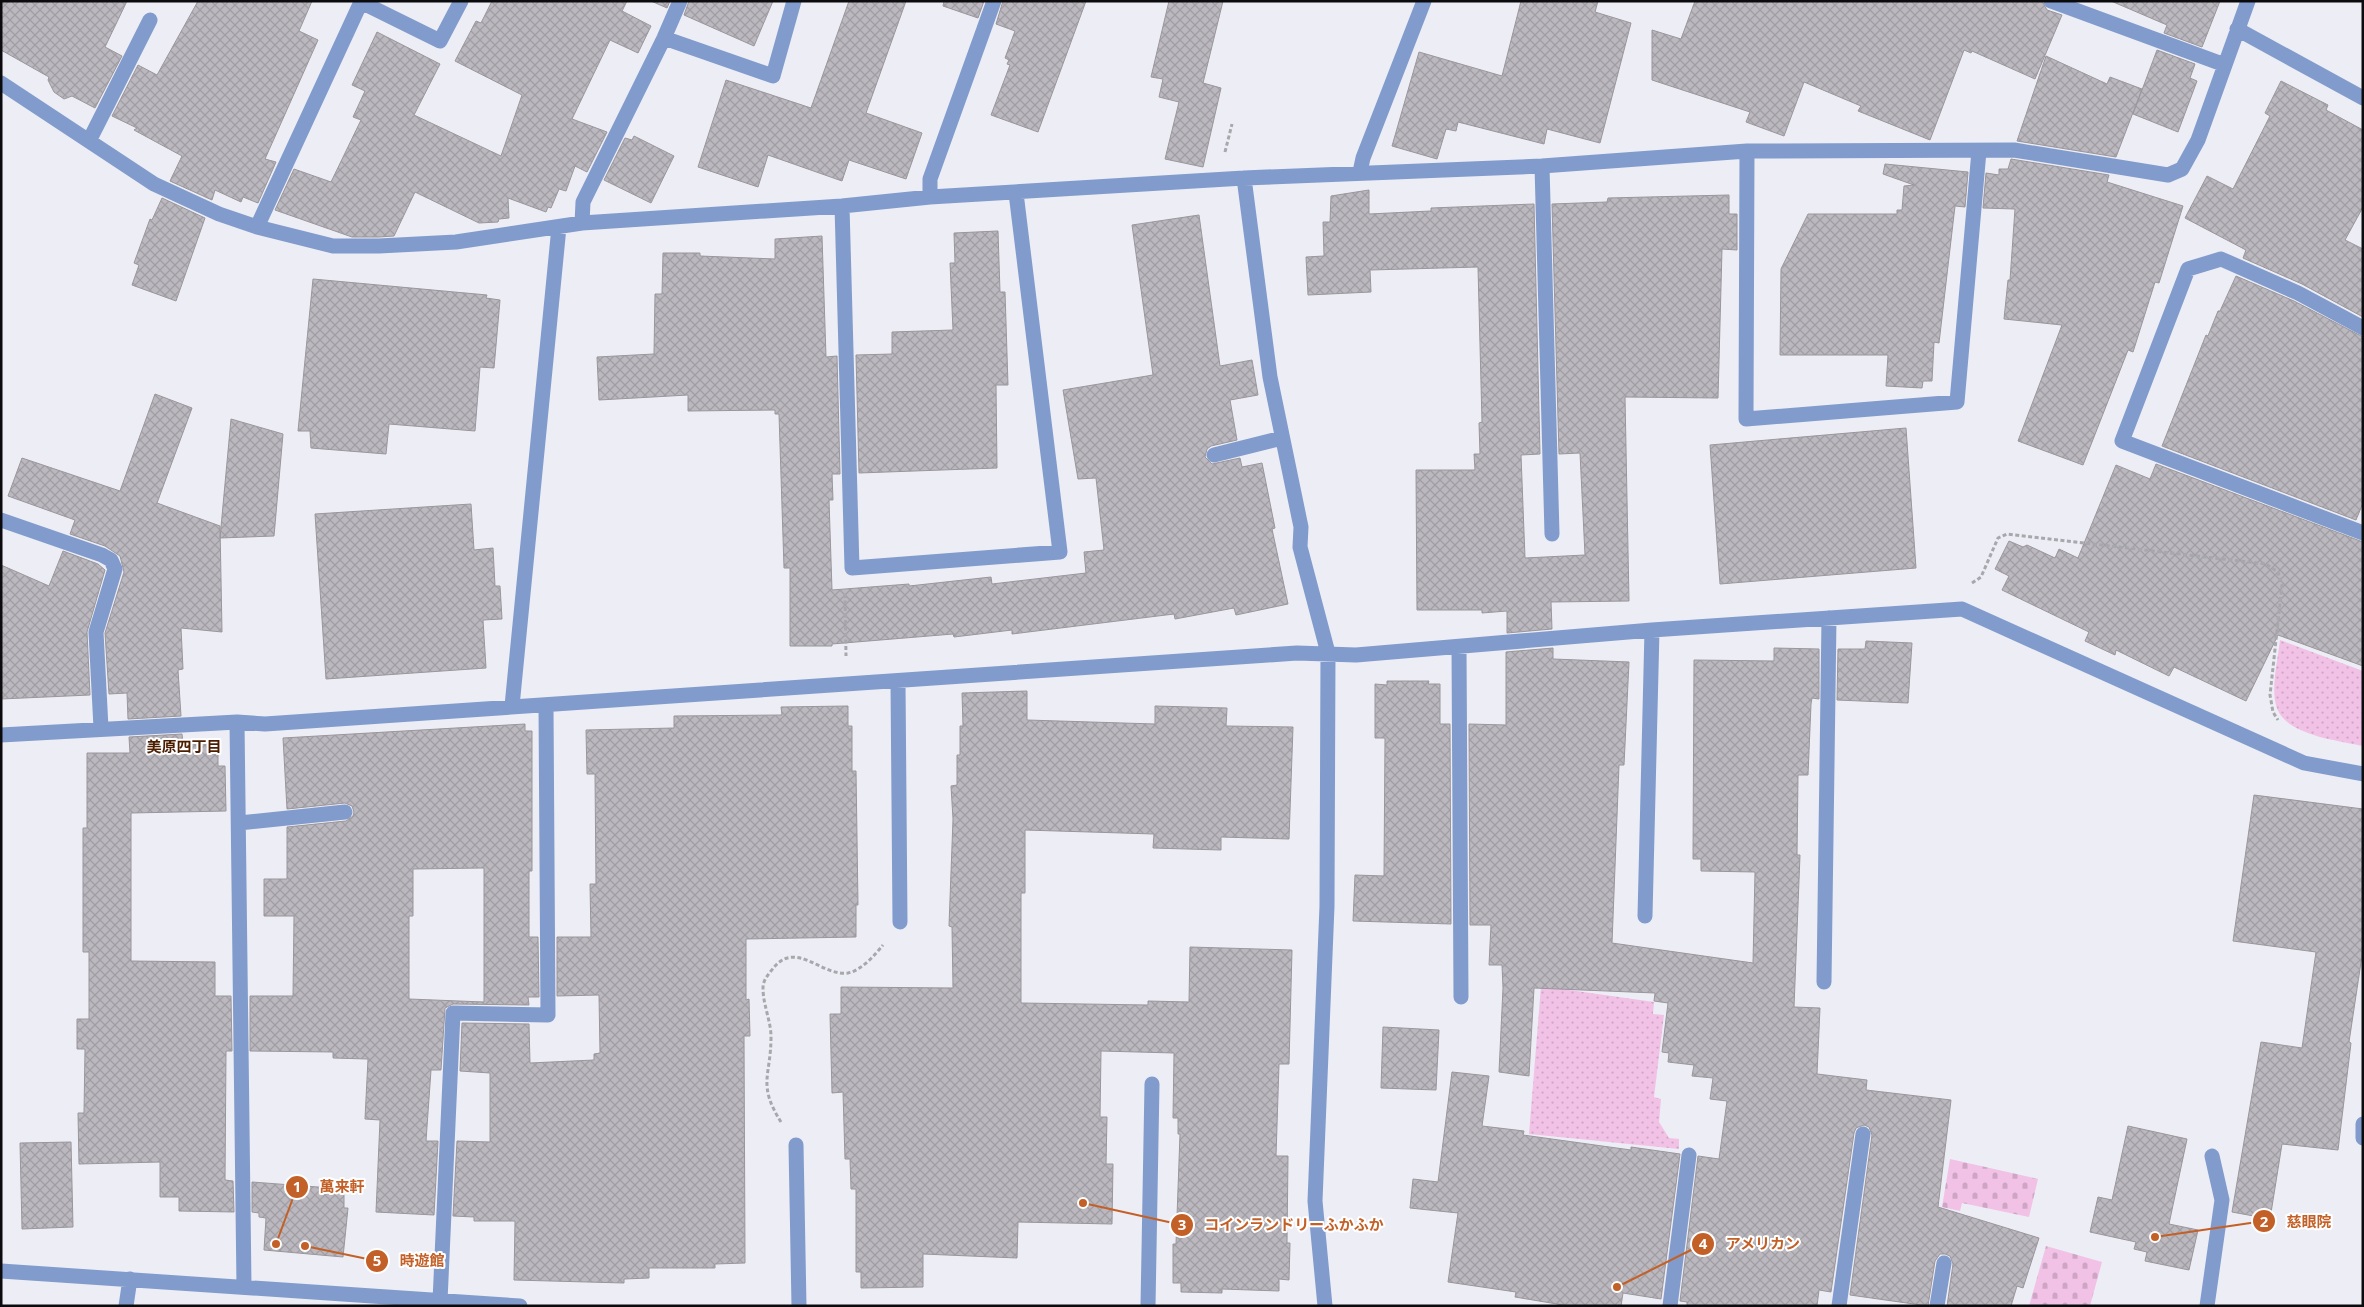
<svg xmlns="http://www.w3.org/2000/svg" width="2364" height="1307" font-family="'Open Sans','Noto Sans JP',sans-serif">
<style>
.cemetery{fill:url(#cemetery-stones)}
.park{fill:url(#park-dots)}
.building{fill:url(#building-cross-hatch);stroke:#9a969c;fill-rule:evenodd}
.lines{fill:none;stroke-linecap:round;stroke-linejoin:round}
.path{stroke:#a7a7ad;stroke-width:3;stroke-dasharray:4 2.5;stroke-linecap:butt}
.minor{stroke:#819ccc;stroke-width:15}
.labels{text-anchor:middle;stroke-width:4;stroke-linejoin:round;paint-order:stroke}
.neighbourhood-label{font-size:15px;font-weight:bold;fill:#4b1d01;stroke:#fff}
.leader{fill:none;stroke:#c36027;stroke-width:2}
.callout-dot{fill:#c36027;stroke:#fff;stroke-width:2}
.mark-label{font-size:15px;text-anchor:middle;font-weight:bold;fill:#fff}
.callout-label{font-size:15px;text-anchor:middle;font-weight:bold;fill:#c36027;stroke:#fff;stroke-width:4;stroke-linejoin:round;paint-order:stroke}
</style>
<defs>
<pattern id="cemetery-stones" width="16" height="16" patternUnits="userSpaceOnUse" patternTransform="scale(1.25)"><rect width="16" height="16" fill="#f2c2e6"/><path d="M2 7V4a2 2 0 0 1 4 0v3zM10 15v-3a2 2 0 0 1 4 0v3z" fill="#cea5c4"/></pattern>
<pattern id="park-dots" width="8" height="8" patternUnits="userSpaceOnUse" patternTransform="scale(1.25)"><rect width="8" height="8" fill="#f2c2e6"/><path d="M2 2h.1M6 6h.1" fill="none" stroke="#cea5c4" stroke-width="1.8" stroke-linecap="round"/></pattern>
<pattern id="building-cross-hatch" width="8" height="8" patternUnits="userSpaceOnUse" patternTransform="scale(1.25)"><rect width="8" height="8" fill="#bcb8bf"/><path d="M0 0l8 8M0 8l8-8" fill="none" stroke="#a09da3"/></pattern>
</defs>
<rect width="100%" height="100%" fill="#ededf5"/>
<path class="cemetery" d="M1950,1159l88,20 -9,38 -67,-14 -2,8 -18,-4z
M2046,1246l56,16 -12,44h-61z"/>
<path class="park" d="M2280,640l83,31v75c-26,-6 -80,-11 -87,-41 -5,-19 2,-46 4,-65z
M1541,986l113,16 -1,12 11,1 -10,82 7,2 -2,23 10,16 10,1v10l-150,-15z"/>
<path class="building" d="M1,1h126l-22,46 17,9 -27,52 -23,-12 -8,3 -10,-7 -6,-12 1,-3 -48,-27z
M198,1h114l-13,30 19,9 -53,119 11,3 -18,41 -15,-6 -2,5 -26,-12 -3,10 -42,-19 12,-25 -48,-26 3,-2 -25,-12 26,-51 19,10z
M492,1h135l-5,10 29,15 -13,27 -28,-13 -38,79 35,13 -20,40 -12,-6 -9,25 -7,-2 -8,19 -3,-1 -2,5 -38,-14 1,20 -10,1 -1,3 -19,1 -64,-31 -21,44 -15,1h-27l-77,-27 19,-41 37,13 30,-62 -8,-3 12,-26 -13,-6 25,-53 63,32 -26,51 87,41 21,-61 -67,-34 21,-40 5,2z
M651,1h19l-3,7z
M689,1h84l-19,45 -70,-31z
M849,1h57l-40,112 56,20 -16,46 -57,-19 -7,21 -74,-26 -10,32 -60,-20 28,-87 85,28z
M944,1h40l-6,17 -35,-12z
M1003,1h83l-48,131 -47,-17 19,-50 -3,-1 2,-4 -4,-2 10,-27 -19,-7z
M1169,1h54l-20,82 18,5 -18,79 -38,-8 14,-57 -20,-5 4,-18 -12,-2z
M1521,1h77l-3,11 36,11 -31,120 -53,-14 -3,15 -86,-22 -2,9 -10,-2 -9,30 -45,-13 27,-94 83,24z
M1695,1h347l5,9 15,5 -27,64 -63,-28 -1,2 -7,-3 -34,90 -72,-29 3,-5 -57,-24 -20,54 -38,-14 4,-10 -98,-32v-50l29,9z
M2111,1h109l-18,46 -38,-14 3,-8z
M2157,50l38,14 -5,14 7,3 -19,51 -45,-18z
M2046,56l61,28 3,-7 32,12 -26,68 -99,-16z
M2281,81l47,24 -2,5 37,20v77l-18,33 18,9v68l-61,-33 -59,-26 3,-8 -61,-32 22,-42 26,13 37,-73 -5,-3z
M634,136l40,20 -23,47 -47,-23 21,-42 7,2z
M2011,159l98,16 -2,7 76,24 -24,77 -4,-1 -22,70 -5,-2 -45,115 -65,-24 44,-116 -58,-6 4,-39h2l5,-71 -32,-1 3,-35 13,2v-6h9z
M1885,164l83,8 -3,35 -10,-1 -16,137 -5,-1 -2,39h-9l-1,7 -36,-2 2,-31h-108l1,-86 27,-55h89v-4h5l2,-24 10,-1 -31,-11z
M1369,190v24l62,-3v-3l103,-4 6,250 -19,1 4,103 60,-3 -5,-102 -21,1 -7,-250 55,-2 1,-4 121,-3v19h8v36l-15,-1 -4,149 -93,-1 4,204 -78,1 1,27 -45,4v-22l-25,2v-3h-65l-1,-140h59l-1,-16h6l-1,-31 3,-1 -4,-155 -108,3 1,22 -63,3 -2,-38 18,-1 -1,-34h7l1,-26z
M162,198l43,20 -29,83 -44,-16 7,-20 -5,-2 16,-44 2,1z
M1199,215l21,151 32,-6 6,35 -28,5 7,40 -26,6 -4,3 -2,8 7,7 28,-6 2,9 20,-4 13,65 -3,1 16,75 -52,11 -2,-7 -59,11 -1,-5 -162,20v-4l-58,7 -1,-3 -121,10v2h-42v-78h-6l-5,-154h-4v-4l-87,1v-16l-89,5 -2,-43 57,-3 1,-60h7l1,-41h37v3l75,3v-20l47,-3 4,121 11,-1 3,118h-8l1,26h-4l3,90 77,-6v2l82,-9 1,7 94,-11 -2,-21 20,-2 -8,-72 -18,1 -15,-89 90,-15 -21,-150z
M998,231l2,61h5l3,93h-12l1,83 -138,5 -3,-118 36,-1v-22l61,-2 -3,-67h5l-1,-30z
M2236,276l58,25 69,36v166l-7,17 -194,-74 44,-111 2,1 10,-25h2z
M313,279l174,16 -1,3 14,2 -6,68 -14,-1 -5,64 -86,-7 -3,30 -75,-6 -1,-17h-12z
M155,394l37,14 -35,95 63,23 2,106 -41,-4 2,41 -5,1 3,46 -53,3 -1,-26 -18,1 -4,-61 19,-61 -4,-16 -15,-10 -35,-12 5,-14 -67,-24 14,-38 98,33z
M231,419l52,15 -9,102 -54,2z
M1906,428l10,140 -196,16 -10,-139z
M2156,464l207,78v124l-85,-31 -32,66 -72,-34 -5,9 -53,-26 -1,5 -30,-14 4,-9 -87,-42 7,-14 -14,-7 14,-28 14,6 4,-2 28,13 4,-9 19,9 38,-93 34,14z
M471,504l3,46 19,-2 2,38h5l2,33 -19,1 3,48 -160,11 -11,-165z
M63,551l35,13 7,6 -18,62 3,63 -89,4v-134l48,21z
M1866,641l46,2 -4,60 -71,-3 1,-51h27z
M1553,648v11l76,3 -5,103h-5l-7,178 141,20 2,-91 -54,-1v-12h-8l1,-199 80,1v-13l45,1v50l-7,-1 -1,6 -3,71h-10l-1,80h3l-6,152 26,1 -3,66 50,6 -1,10 85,10 -13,107 101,31 -16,50 -6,-2 -6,20h-64l6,-42 -3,-8 -5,-2h-5l-5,7 -7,45 -78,-11 22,-160 -3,-8 -5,-2 -8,3 -2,5 -23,159 -12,-2 -2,16h-130v-4l-7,-1 18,-145 21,3 8,-58 -17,-2 3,-21 -21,-2 2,-11 -26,-3 1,-9 -7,-1 6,-49 -14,-2 1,-8 -121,-5 -5,88 -30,-4 4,-84 -1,-23h-13l2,-40h-21l-1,-201 37,1v-73z
M1387,681h42l-1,3h12v40h10l1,200 -98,-3 2,-46 29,1 1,-138h-10v-54l12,1z
M1027,691v29l128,4v-18l72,2 -1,18 67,1 -4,112 -68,-2v13l-68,-2 1,-14 -129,-4v63h-4v110l127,2v-4l41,1 1,-55 102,3 -3,114h-10l-3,92h12l-1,87h3l-1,37 -10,-1v12l-57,-2v4l-41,-1v-9h-8v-39h3l4,-110h-2v-16h-5l1,-65 -73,-2 -1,66h7l-1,47h7l-1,60 -94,-2 -1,36 -94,-4v33l-62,1v-16h-5v-83h-5l-1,-30h-5l-2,-67 -11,1 -2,-79h11v-27l112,1 -1,-61 -3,-1 4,-107 -2,-33 6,-1v-30h3v-29h3l-1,-33z
M848,706v20h4v45h4l2,134h-2v32l-110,2v61l3,-1 1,37h-6l1,227 -30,1v4h-66v10l-25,1v4l-110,-3 1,-59h-41v-4l-21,-1 4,-75 33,1v-69l-30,-2 2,-48 67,1 1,39 64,-3v-6l6,-1 -1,-58 -42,1v-59h34l-1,-53h6l-1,-110h-8l-1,-44 88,-2v-12l108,-1 -1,-8z
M525,724v7h7v140h-3v66h9l1,60h-11l1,8 -76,-1 -8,4 -4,62h-10l-5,71h12l-4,74 -58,-3 4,-92 -15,-1 3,-60 -35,-1v-6l-83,-1v-55h43l1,-80h-30v-37h23v-52l59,-6 7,-5 1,-4 -2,-6 -7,-3 -58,6 -4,-71zM484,868v134l-75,-3v-83h4v-47z
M182,734l1,10 35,-1v23h7l1,45 -95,2v148l84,1v34h16l1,55h-6l-1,129 8,1 1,31 -55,-1v-14h-19v-35l-81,2 -1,-51h6l1,-64h-8v-30h12v-67h-6v-124h4v-75h43l-1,-16z
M2254,795l109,14v140l-14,93 2,1 -13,107 -56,-6 -12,75 -38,-7 29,-170 41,6 14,-96 -83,-11z
M1383,1027l56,3 -3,60 -55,-2z
M1452,1072l37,4 -7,50 42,5 -1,4 108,15v-3l49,7 -19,145 -38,-6 -2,13h-52l-54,-9 1,-5 -68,-10 10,-69 -48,-5 3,-29 25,3z
M2128,1126l59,13 -18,85 29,6 -9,40 -44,-9 2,-9 -13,-3 2,-7 -46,-10 8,-35 14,3z
M71,1142l2,85 -51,2 -2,-86z
M252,1182l92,7v19h4l-5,49 -79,-7 2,-32 -7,-1v-4l-7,-1z"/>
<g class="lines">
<path class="path" d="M1225,152l7,-28
M1972,583l9,-6 17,-39 9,-4 259,30 12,8 4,13 -12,110 3,17 5,8
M845,594l1,62
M781,1122c-24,-38 -10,-46 -10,-85 0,-16 -8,-32 -8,-49 0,-7 4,-12 8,-17 24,-34 50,6 77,2 14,-3 27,-18 35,-28"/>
<path class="minor" d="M2051,1l174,64
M2237,29l126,69
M664,38l109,38 21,-75
M1,83l153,101 65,30 38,13 76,19h46l77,-4 126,-19 260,-17 88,-9 314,-19 298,-12 205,-15 267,-1 154,25 14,-6 16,-29 50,-139
M89,141l61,-121
M1747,151l-1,268 211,-17 22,-251
M1542,166l10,368
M1360,172l3,-14 61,-157
M1244,178l26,199 31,150 -1,20 28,106 -1,253 -12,295 10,105
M930,197v-18l64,-178
M842,206l10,362 208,-16 -44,-359
M582,223l1,-21 81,-164 16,-37
M257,227l104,-225 79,39 21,-40
M2363,328l-65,-35 -77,-34 -33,10 -66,172 241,92
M1214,455l68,-17
M1,520l101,35 9,5 4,9 -19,63 5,96
M1459,647l2,350
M898,682l2,240
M512,706l47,-479
M237,722l7,565
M1,735l236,-13 28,2 1032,-71 59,2 296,-25 310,-21 342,154 59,11
M239,823l106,-11
M1645,916l7,-286
M1824,982l5,-364
M2363,1124v14
M796,1145l3,161
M1,1271l519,35
M440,1301l13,-288 95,2 -2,-309
M126,1306l4,-27
M1148,1306l4,-222
M1670,1306l19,-151
M1839,1306l24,-172
M1937,1306l7,-43
M2207,1306l15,-106 -10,-44"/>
</g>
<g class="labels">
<g class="neighbourhood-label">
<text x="184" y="752">美原四丁目</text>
</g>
</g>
<path class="leader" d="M276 1244L297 1187M2155 1237L2264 1221M1083 1203L1182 1225M1617 1287L1703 1244M305 1246L377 1261"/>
<g class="callout-dot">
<circle cx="276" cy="1244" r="5"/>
<circle cx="2155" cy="1237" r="5"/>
<circle cx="1083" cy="1203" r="5"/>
<circle cx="1617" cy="1287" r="5"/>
<circle cx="305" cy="1246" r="5"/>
<circle cx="297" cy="1187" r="12"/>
<circle cx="2264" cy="1221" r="12"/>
<circle cx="1182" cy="1225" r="12"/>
<circle cx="1703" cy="1244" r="12"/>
<circle cx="377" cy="1261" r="12"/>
</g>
<g class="mark-label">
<text x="297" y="1192">1</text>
<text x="2264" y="1227">2</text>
<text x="1182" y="1230">3</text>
<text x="1703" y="1249">4</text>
<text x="377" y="1266">5</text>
</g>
<g class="callout-label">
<text x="342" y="1192">萬来軒</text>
<text x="2309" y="1227">慈眼院</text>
<text x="1294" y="1230">コインランドリーふかふか</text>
<text x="1763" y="1249">アメリカン</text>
<text x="422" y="1266">時遊館</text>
</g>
<rect width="2364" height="1307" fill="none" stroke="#0b0b0e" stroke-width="5"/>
</svg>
